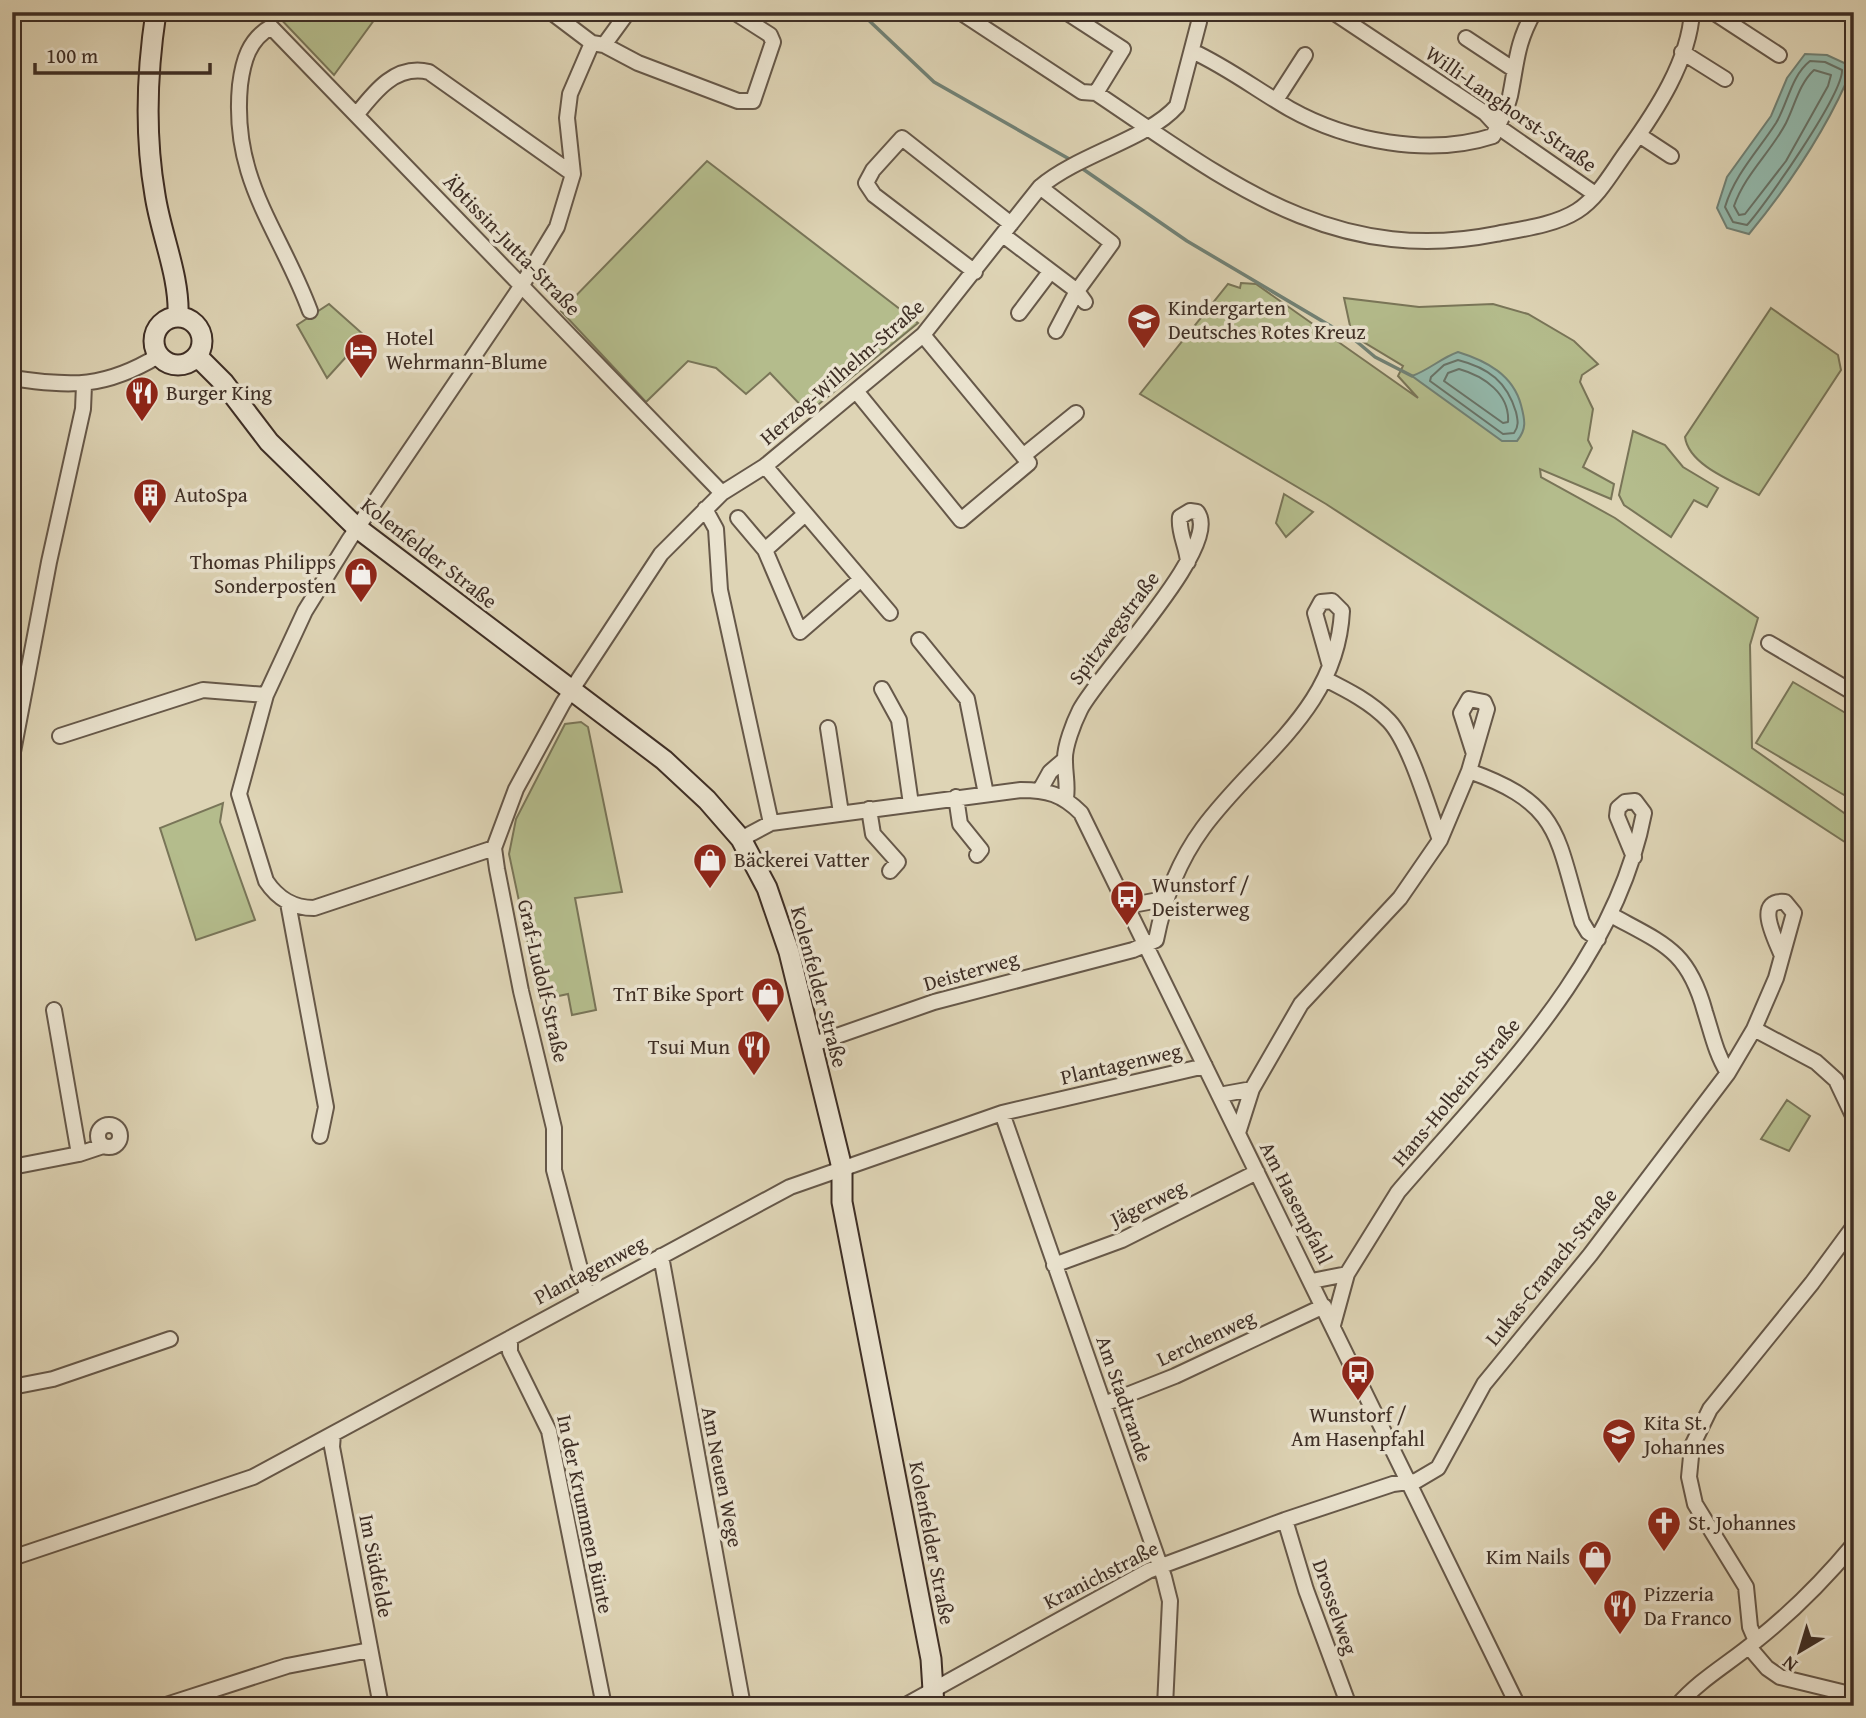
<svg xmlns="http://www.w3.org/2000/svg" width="1866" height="1718" font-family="'Gentium Book Plus',serif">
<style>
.green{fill:#b4bc8c;stroke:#797558;stroke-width:2}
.water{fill:#93b8ab;stroke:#718175;stroke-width:2}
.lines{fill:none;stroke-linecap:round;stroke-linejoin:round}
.shore{stroke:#687368;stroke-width:2}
.stream{stroke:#718175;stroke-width:3.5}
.street-casing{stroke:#665849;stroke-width:18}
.secondary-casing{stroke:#3e2e25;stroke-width:23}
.street{stroke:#eae3cf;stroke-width:14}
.secondary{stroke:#eae3cf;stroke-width:19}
.labels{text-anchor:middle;stroke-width:7;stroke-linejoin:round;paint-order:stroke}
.street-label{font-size:21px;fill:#3e2e25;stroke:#eae3cf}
.poi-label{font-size:21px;fill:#3e2e25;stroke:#eae3cf;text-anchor:start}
</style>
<rect width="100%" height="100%" fill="#ded4b5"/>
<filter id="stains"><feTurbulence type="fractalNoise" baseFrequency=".00286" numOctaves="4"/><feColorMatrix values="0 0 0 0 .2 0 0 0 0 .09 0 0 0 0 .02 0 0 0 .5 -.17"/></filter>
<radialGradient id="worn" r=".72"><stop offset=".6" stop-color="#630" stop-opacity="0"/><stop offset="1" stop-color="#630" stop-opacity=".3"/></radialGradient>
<path class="green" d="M274,12h106l-46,63z
M707,161l211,162 -110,90 -38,-40 -24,21 -30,-26 -28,-7 -42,41 -85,-91z
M1241,283l15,1 162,114 -20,-22 5,-10 -51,-31 -8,-37 75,9 74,-3 35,10 46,27 24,23 -16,11 -2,7 13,27 -5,31 4,8 -9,19 31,17 -3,15 -71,-30 1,8 74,41 143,100 -8,27 2,103 102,72v28l-528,-344 -186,-110 88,-110 12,4z
M329,304l36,32 -38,42 -30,-53z
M1771,308l67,47 3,15 -82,125c-24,-13 -70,-29 -74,-58z
M1633,431l32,14 18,22 35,21 -11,19 -13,-7 -23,37 -47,-32 -5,-10z
M1284,494l29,18 -27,25 -10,-14z
M1793,682l61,36v60l-10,17 -88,-52z
M581,722l7,5 34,165 -47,6 21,112 -24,5 -4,-21 -28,6 -31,-146 7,-35 49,-95z
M223,803l-3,19 35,98 -59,20 -36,-112z
M1787,1100l23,16 -21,35 -28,-12z"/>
<path class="water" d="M1805,54l22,1 26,12c-25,60 -63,117 -104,167l-22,-6 -10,-20 10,-31 44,-61 16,-38z
M1458,352c29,9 55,23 63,53 4,15 6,24 -4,36h-15l-90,-65c17,-6 29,-18 46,-24z"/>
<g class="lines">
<path class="shore" d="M1810,61l15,1 17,8c1,24 -76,134 -95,155l-14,-3 -8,-15c10,-33 33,-56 51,-84 12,-20 15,-47 34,-62z
M1814,70l17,5 -3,11 -42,75 -41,53 -6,1 -5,-9c11,-32 37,-54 52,-83 9,-18 13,-39 28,-53z
M1458,360c31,8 49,22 58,52 2,9 3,14 -2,21l-11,1 -73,-53 1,-4 13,-12z
M1459,369c25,7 51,25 49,53l-5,1 -59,-42 4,-8z"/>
<path class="stream" d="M860,12l74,70 137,78
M1080,167l107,74 169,100 19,16 37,19"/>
<g class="street-casing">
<path id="street" d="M551,12l41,31
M960,12l122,80 14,1c127,85 235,174 400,141 26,-5 59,-9 81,-23 22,-14 36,-41 51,-61 28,-39 61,-89 64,-138
M1066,12l57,37 -27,44
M1333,12l152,101 12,13 98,68
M1713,12l66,43
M1466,38l47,31
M604,45l34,18 100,38h15l20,-59 -3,-7 -36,-23
M1192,51c35,16 65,39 98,58 57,32 139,48 203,27 6,-13 14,-27 17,-40 7,-34 6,-52 24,-84
M1682,52l43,27
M1276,100l29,-45
M357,114c18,-23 39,-50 72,-42l144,102
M1639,135l32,21
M1040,187l72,56 -35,48 -21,40
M1003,235l74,56 8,11
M975,272l-101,-77 -8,-12 7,-13 29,-32 109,86
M310,311c-31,-83 -79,-131 -70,-226 3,-24 9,-46 31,-58l451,466
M1019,313l31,-41
M12,378c60,9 93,10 146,-22
M856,391l105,129 68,-57 -106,-128
M1023,456l53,-43
M765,466l125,147
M705,509l11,20 4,61 51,233
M804,515l-39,35 35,82 60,-52
M738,518l27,32
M919,640l48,59 19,95
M1769,643l85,50
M1325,679c22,11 46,23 64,42 21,22 40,89 51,119
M882,689l17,31 12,84
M828,728l13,85
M60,736l143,-46 63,5
M12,757l37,-195 34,-153 1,-24
M1469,771c93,33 87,65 113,151l6,10 10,7
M1040,790l10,-18 14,-12
M956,797l4,27 21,26 -4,5
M1066,798c2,-14 -1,-23 -1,-37 -1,-14 9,-39 15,-51 17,-35 144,-165 117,-198l-7,-1 -10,6c-2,15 7,30 8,45
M869,809l4,25 25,28 -8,9
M741,839l30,-16 250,-33c26,0 41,4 60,23l437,893
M494,848l-180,60c-21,0 -36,-9 -48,-27l-27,-87 27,-99 39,-84 44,-71 173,-255 35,-58 16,-53 -6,-56 3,-24 22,-51 12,2 24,-33
M288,903l38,204 -6,29
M1127,906l37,-7
M1611,915c53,29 77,35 94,97 7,22 11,42 23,61
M54,1010l25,144
M1754,1029l62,33 20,18 18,38
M811,1045l123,-43 199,-52 23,-10c8,-41 22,-78 47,-112 53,-72 134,-118 139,-217l-10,-10 -11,1 -6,11 15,53
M1219,1095l33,-6
M1002,1113l162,464 6,24 -5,105
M98 1136a11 11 0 1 1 22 0a11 11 0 1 1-22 0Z
M1238,1133l14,-44 49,-85 99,-106 40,-58 29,-69 18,-62 -3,-7 -15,-3 -8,14 13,41
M12,1167l67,-13 24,-8
M661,1256l82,450
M1054,1265l68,-25 135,-68
M1312,1281l35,-7
M587,1295l-33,-125v-42l-33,-137 -24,-122 -3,-21 22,-59 47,-86 98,-149 61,-61 43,-27 158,-131 117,-148c39,-33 108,-48 137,-81l22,-84 -1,-10
M1333,1325l14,-51 51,-82c97,-113 217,-227 246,-379l-9,-12 -10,1 -7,6 -1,8 17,41
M510,1338v14l39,79 55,275
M12,1387l41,-8 117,-40
M1104,1404l71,-28 149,-70
M333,1434l-1,13 49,259
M1285,1520l21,70 43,116
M12,1558l241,-81 537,-290 212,-74 203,-47
M1756,1641l-6,-14 -4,-40 -51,-83 -6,-27 3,-31 18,-37 102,-126 42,-57
M1749,1647l18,21 13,9 74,18
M163,1706l124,-40 83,-16
M904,1706l244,-135 137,-51 108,-36 23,-3 22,-13 46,-84 106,-129 138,-182 26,-44 22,-51 18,-65 -9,-11c-32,-3 -9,38 -3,54
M1677,1706c23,-27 53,-43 80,-66 35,-28 68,-61 97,-96"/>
</g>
<g class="secondary-casing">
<path id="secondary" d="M156,12c-9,59 -11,125 -1,183 6,40 25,81 23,122
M154 341a24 24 0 1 1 48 0a24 24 0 1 1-48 0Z
M197,356l27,27 45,59 87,85 308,233 43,40 34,39 26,49 22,64 53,216v34l89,457 3,47"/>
</g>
<use href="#street" class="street"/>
<use href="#secondary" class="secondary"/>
</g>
<defs>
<g id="school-pin" transform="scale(1.75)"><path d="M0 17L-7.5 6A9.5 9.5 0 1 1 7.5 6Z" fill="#8f2418" stroke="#eae3cf"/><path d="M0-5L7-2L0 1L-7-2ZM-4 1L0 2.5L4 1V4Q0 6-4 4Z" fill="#fff"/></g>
<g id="hotel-pin" transform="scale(1.75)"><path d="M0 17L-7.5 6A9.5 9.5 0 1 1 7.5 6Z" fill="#8f2418" stroke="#eae3cf"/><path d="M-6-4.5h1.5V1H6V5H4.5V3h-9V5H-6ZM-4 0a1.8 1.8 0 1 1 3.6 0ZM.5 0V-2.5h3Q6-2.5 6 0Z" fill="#fff"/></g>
<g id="restaurant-pin" transform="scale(1.75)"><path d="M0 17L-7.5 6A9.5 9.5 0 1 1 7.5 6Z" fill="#8f2418" stroke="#eae3cf"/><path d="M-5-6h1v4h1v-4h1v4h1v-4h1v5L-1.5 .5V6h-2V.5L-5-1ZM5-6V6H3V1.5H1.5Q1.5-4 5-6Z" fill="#fff"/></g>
<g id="building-pin" transform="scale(1.75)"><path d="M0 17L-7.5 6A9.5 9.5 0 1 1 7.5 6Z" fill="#8f2418" stroke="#eae3cf"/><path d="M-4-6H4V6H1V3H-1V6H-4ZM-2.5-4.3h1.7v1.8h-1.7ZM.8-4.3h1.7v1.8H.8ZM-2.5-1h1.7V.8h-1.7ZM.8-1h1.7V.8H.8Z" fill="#fff"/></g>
<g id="shop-pin" transform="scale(1.75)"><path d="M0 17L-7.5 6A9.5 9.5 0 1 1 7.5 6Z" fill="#8f2418" stroke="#eae3cf"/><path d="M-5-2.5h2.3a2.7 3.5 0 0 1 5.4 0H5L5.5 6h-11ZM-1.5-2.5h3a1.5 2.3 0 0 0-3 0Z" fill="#fff"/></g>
<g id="bus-pin" transform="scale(1.75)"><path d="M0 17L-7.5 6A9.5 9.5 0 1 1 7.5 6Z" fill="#8f2418" stroke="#eae3cf"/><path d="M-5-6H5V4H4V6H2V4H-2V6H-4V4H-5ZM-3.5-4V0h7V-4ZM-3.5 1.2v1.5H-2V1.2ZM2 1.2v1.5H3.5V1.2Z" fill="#fff"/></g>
<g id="church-pin" transform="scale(1.75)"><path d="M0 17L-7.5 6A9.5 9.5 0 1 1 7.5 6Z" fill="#8f2418" stroke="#eae3cf"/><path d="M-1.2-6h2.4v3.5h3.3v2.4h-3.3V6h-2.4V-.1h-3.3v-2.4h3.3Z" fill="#fff"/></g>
</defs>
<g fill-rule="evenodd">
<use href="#school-pin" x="1144" y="320"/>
<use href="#hotel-pin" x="361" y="350"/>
<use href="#restaurant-pin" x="142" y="393"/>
<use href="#building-pin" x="150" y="495"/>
<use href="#shop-pin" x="361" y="574"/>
<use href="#shop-pin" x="710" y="860"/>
<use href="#bus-pin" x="1127" y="897"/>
<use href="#shop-pin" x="768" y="994"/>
<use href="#restaurant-pin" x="754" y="1047"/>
<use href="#bus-pin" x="1358" y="1372"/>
<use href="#school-pin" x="1619" y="1435"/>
<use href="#church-pin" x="1664" y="1523"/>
<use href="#shop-pin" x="1595" y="1557"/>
<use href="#restaurant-pin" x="1620" y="1606"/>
</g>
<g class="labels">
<g class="street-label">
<text transform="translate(1511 109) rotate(35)" y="7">Willi-Langhorst-Straße</text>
<text transform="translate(512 245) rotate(46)" y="7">Äbtissin-Jutta-Straße</text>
<text transform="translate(842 372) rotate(-41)" y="7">Herzog-Wilhelm-Straße</text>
<text transform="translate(429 553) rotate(38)" y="7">Kolenfelder Straße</text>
<text transform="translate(1114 628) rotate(-53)" y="7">Spitzwegstraße</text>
<text transform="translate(971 971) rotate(-16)" y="7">Deisterweg</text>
<text transform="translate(543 981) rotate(77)" y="7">Graf-Ludolf-Straße</text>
<text transform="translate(819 987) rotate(75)" y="7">Kolenfelder Straße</text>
<text transform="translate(1121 1064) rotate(-13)" y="7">Plantagenweg</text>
<text transform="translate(1456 1092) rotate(-50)" y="7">Hans-Holbein-Straße</text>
<text transform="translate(1148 1203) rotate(-26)" y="7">Jägerweg</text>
<text transform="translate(1296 1203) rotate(63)" y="7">Am Hasenpfahl</text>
<text transform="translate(1551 1267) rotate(-51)" y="7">Lukas-Cranach-Straße</text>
<text transform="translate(590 1270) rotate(-28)" y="7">Plantagenweg</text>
<text transform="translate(1206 1338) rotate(-25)" y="7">Lerchenweg</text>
<text transform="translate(1124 1399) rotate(71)" y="7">Am Stadtrande</text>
<text transform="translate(722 1477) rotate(79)" y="7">Am Neuen Wege</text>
<text transform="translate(585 1514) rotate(78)" y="7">In der Krummen Bünte</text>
<text transform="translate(932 1543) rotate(79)" y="7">Kolenfelder Straße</text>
<text transform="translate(376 1566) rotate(79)" y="7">Im Südfelde</text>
<text transform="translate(1101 1575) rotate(-27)" y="7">Kranichstraße</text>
<text transform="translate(1335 1607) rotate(71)" y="7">Drosselweg</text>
</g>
<g class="poi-label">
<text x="1168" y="315">Kindergarten<tspan x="1168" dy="24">Deutsches Rotes Kreuz</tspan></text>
<text x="386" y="345">Hotel<tspan x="386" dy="24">Wehrmann-Blume</tspan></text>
<text x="166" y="400">Burger King</text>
<text x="174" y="502">AutoSpa</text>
<text x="336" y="569" text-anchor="end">Thomas Philipps<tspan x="336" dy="24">Sonderposten</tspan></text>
<text x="734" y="867">Bäckerei Vatter</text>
<text x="1152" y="892">Wunstorf /<tspan x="1152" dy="24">Deisterweg</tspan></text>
<text x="744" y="1001" text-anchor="end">TnT Bike Sport</text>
<text x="730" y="1054" text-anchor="end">Tsui Mun</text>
<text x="1358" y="1422" text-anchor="middle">Wunstorf /<tspan x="1358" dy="24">Am Hasenpfahl</tspan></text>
<text x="1644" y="1430">Kita St.<tspan x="1644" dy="24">Johannes</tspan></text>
<text x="1688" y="1530">St. Johannes</text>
<text x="1570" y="1564" text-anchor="end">Kim Nails</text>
<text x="1644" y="1601">Pizzeria<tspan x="1644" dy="24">Da Franco</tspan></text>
</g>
</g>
<rect width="1866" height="1718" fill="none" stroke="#ded4b5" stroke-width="42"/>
<rect x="14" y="14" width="1838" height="1690" fill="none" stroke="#3e2e25" stroke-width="3.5"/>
<rect x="21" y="21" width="1824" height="1676" fill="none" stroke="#3e2e25" stroke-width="2"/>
<g transform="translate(1800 1651) rotate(218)" stroke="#eae3cf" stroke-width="5" paint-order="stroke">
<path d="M0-5L12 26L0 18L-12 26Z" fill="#3e2e25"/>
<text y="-10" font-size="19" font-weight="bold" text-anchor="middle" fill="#3e2e25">N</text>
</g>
<path d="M35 63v10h175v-10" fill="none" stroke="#3e2e25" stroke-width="3.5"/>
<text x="46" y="63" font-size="21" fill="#3e2e25" stroke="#eae3cf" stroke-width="5" paint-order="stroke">100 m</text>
<rect width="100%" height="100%" filter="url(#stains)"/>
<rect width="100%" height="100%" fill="url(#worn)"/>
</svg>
